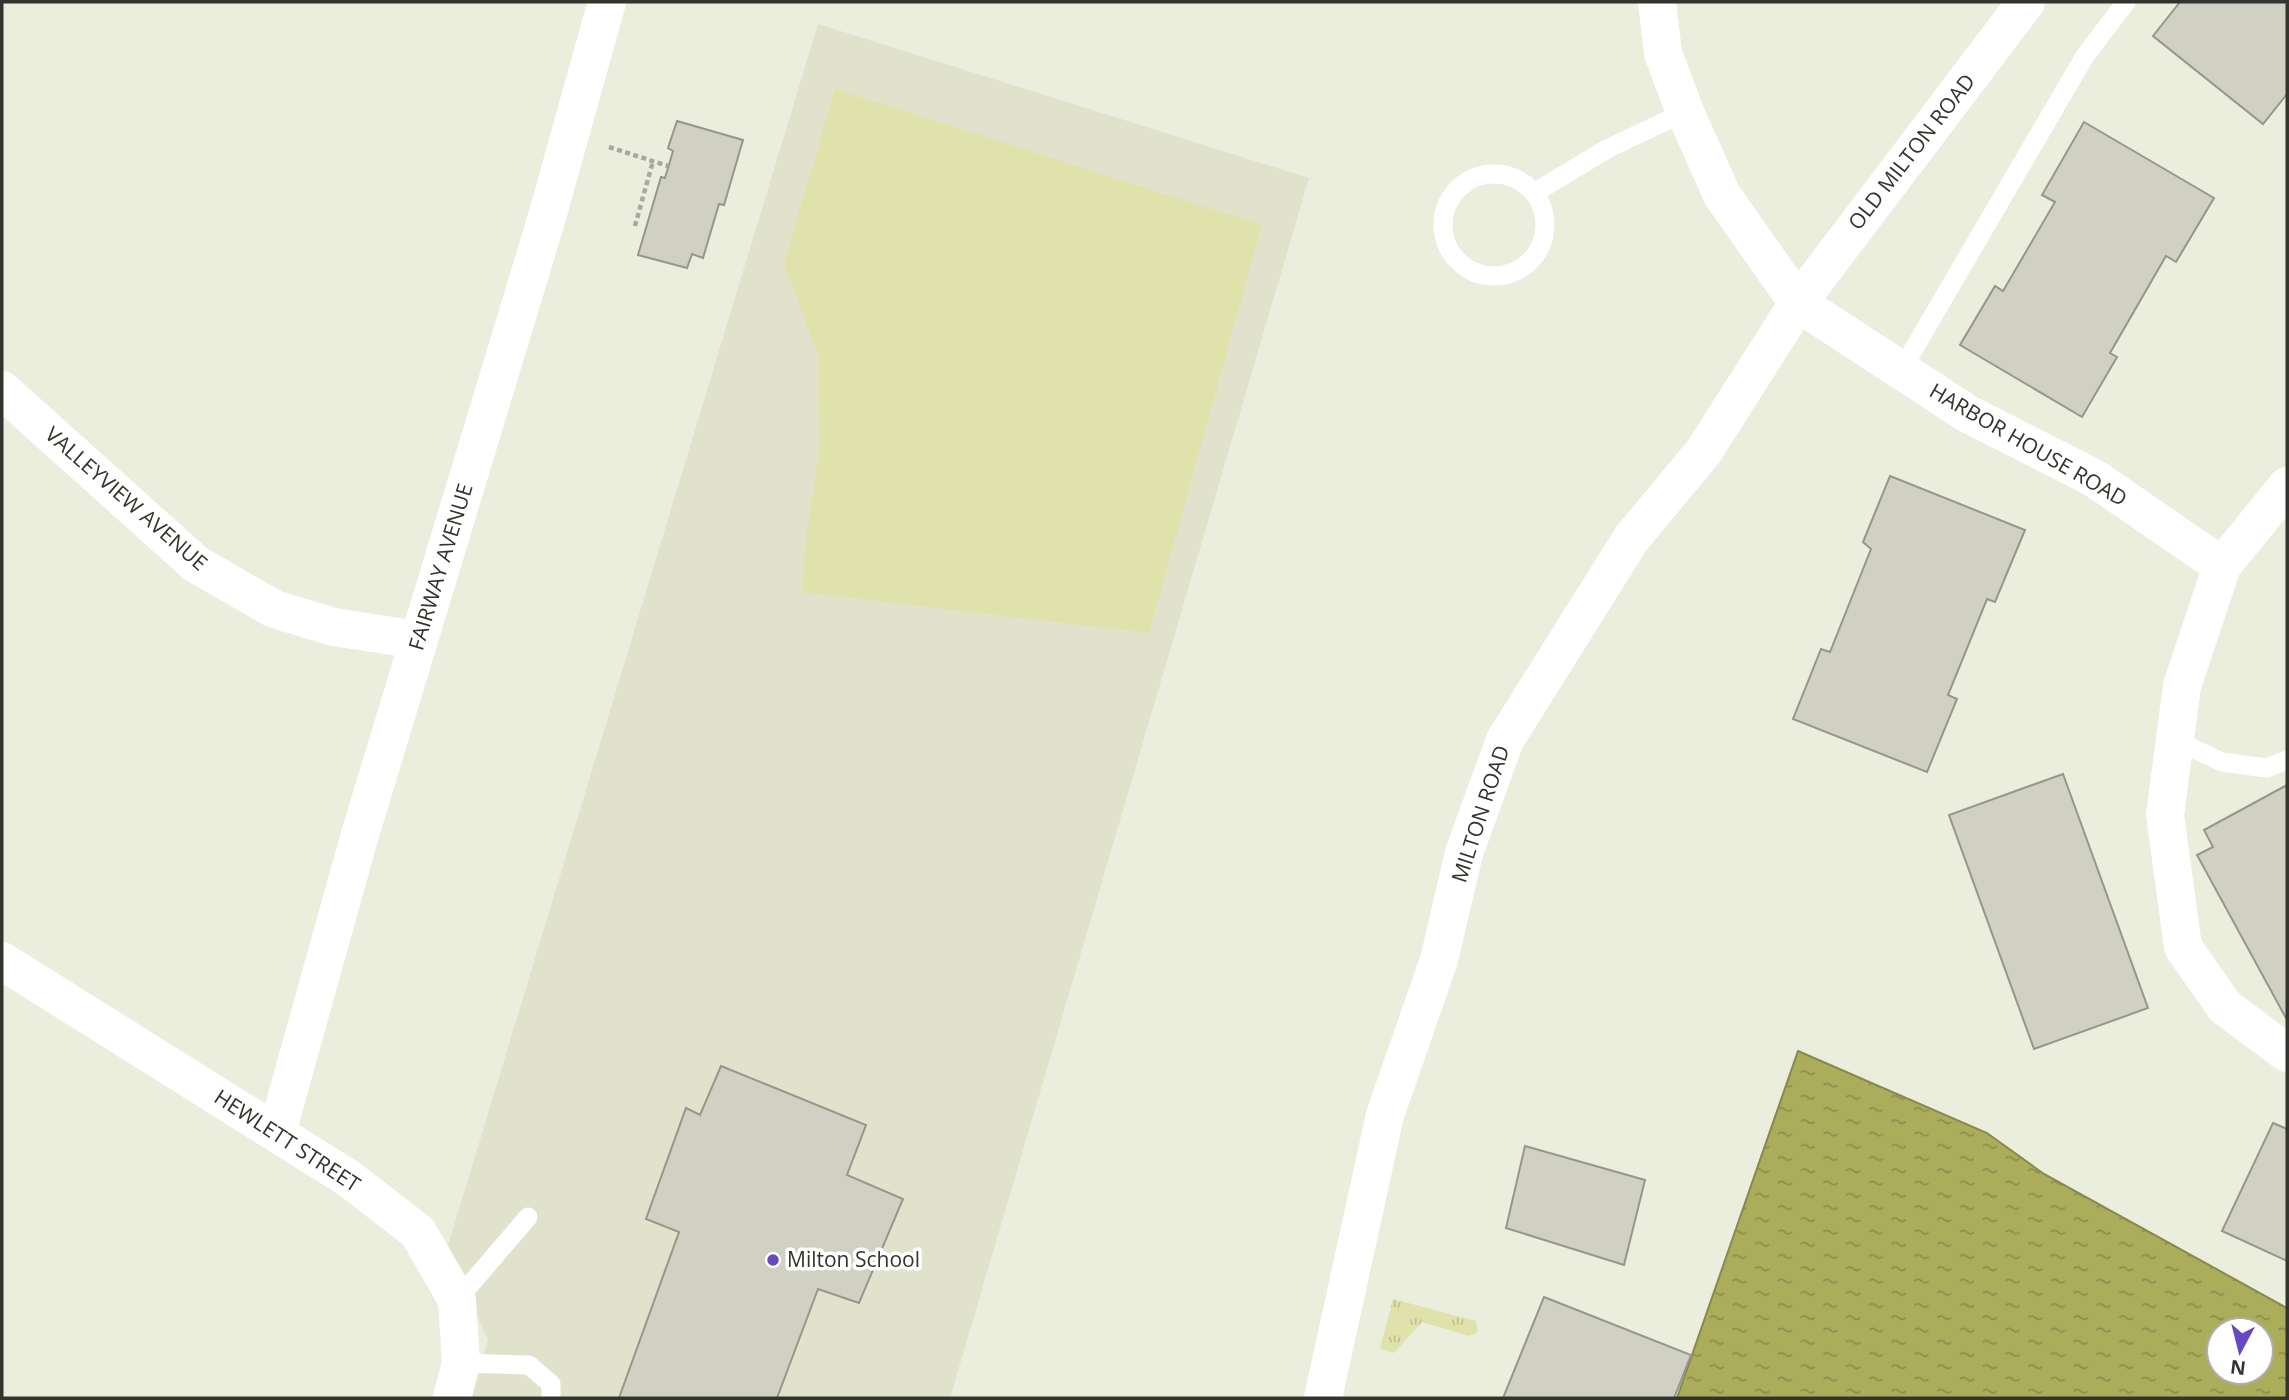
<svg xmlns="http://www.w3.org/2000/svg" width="2289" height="1400" font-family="'Open Sans',sans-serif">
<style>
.built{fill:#e0e2cc}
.grass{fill:url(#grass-tufts)}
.pitch{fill:#dfe2ab}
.water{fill:url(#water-ripples);stroke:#87894e;stroke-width:2;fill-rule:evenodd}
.building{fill:#d0d1c3;stroke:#969789;stroke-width:2}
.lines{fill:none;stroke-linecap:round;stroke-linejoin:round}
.path{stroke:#a8a99d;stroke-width:4.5;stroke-dasharray:5 3.5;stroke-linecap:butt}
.lane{stroke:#fff;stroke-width:19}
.street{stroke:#fff;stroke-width:38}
.secondary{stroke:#fff;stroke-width:38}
.poi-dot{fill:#6848c1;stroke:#fff;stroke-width:2.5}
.labels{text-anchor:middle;stroke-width:7;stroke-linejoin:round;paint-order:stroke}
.street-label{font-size:21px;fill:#34342e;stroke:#fff}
.poi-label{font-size:21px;fill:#34342e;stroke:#fff;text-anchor:start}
</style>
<defs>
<pattern id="grass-tufts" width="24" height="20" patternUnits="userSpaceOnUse" patternTransform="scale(1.75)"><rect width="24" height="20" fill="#dfe2ab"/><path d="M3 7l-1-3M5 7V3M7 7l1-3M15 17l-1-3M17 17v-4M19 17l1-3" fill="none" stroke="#c0c293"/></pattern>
<pattern id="water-ripples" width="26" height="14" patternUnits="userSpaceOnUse" patternTransform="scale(1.75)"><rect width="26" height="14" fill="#abad5b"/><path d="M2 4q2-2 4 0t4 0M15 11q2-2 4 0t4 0" fill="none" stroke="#8c8e4c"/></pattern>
</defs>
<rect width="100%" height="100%" fill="#ebeddd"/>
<path class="built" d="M818,24l491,154 -359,1220h-478l16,-58 -41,-91z"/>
<path class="grass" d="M1393,1299l83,22 2,9 -3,4 -6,2 -47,-14 -28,31 -14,-5z"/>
<path class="pitch" d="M835,89l427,136 -113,408 -347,-41 4,-52 13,-88 -1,-98 -34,-90z"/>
<path class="water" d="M1798,1051l189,82 57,41 243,134v90h-610zM2219,1330h42v42h-42z"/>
<path class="building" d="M2180,2h107v92l-24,30 -110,-88z
M677,121l66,19 -19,65 -5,-1 -16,54 -11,-4 -5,14 -49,-13 23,-78 4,1 8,-27 -5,-3z
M2084,122l130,76 -38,64 -10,-6 -56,97 7,4 -35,60 -122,-72 35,-59 8,5 52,-89 -13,-7z
M1890,476l135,54 -30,72 -8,-3 -39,96 9,4 -30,73 -134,-53 28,-70 9,3 41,-103 -8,-7z
M2063,774l85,234 -114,41 -85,-234z
M2287,785v235l-90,-165 16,-8 -9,-17z
M721,1066l145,59 -19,50 56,24 -44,104 -41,-14 -41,109h-158l60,-166 -33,-13 40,-111 14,7z
M2273,1123l14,6v132l-65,-30z
M1525,1146l120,34 -21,85 -118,-37z
M1544,1297l147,58 -17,43h-171z"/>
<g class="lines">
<path class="path" d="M609,147l59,19
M635,226l18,-65"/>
<path class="lane" d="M1443 225a51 51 0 1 1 102 0a51 51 0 1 1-102 0Z
M1534,193l73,-44 78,-37
M1902,369l183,-313 41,-54
M2175,740l47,22 44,6 21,-8
M457,1300l71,-83
M461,1363l68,2 22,19v14"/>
<path class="street" d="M2026,2l-228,301 170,111 126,64 128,88
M2,390l194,174 78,45 60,18 84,13
M2287,486l-65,80 -40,120 -17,129 18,132 42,60 62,46
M2,961l346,217 70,54 39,68 4,63 -9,35
M277,1132l82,-294 188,-621 60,-215"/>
<path class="secondary" d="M1323,1398l62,-283 54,-155 25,-107 41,-113 126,-201 73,-88 94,-148 -76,-108 -37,-83 -22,-59 -6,-51"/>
</g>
<circle class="poi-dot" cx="773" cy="1260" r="7"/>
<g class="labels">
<g class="street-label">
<text transform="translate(1912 152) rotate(-52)" y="7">OLD MILTON ROAD</text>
<text transform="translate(2028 445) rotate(30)" y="7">HARBOR HOUSE ROAD</text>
<text transform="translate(126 499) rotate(41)" y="7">VALLEYVIEW AVENUE</text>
<text transform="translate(441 567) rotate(-73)" y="7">FAIRWAY AVENUE</text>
<text transform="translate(1481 814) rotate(-72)" y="7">MILTON ROAD</text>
<text transform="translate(287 1141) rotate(33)" y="7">HEWLETT STREET</text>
</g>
<g class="poi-label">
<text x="787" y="1267">Milton School</text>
</g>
</g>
<rect width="2289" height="1400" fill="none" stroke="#34342e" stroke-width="7"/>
<g transform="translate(2240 1351) rotate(187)"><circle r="33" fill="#ffffff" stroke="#aeaeab" stroke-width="2"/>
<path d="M0-5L12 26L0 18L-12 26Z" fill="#6848c1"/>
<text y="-10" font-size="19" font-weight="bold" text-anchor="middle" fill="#34342e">N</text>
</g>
</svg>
